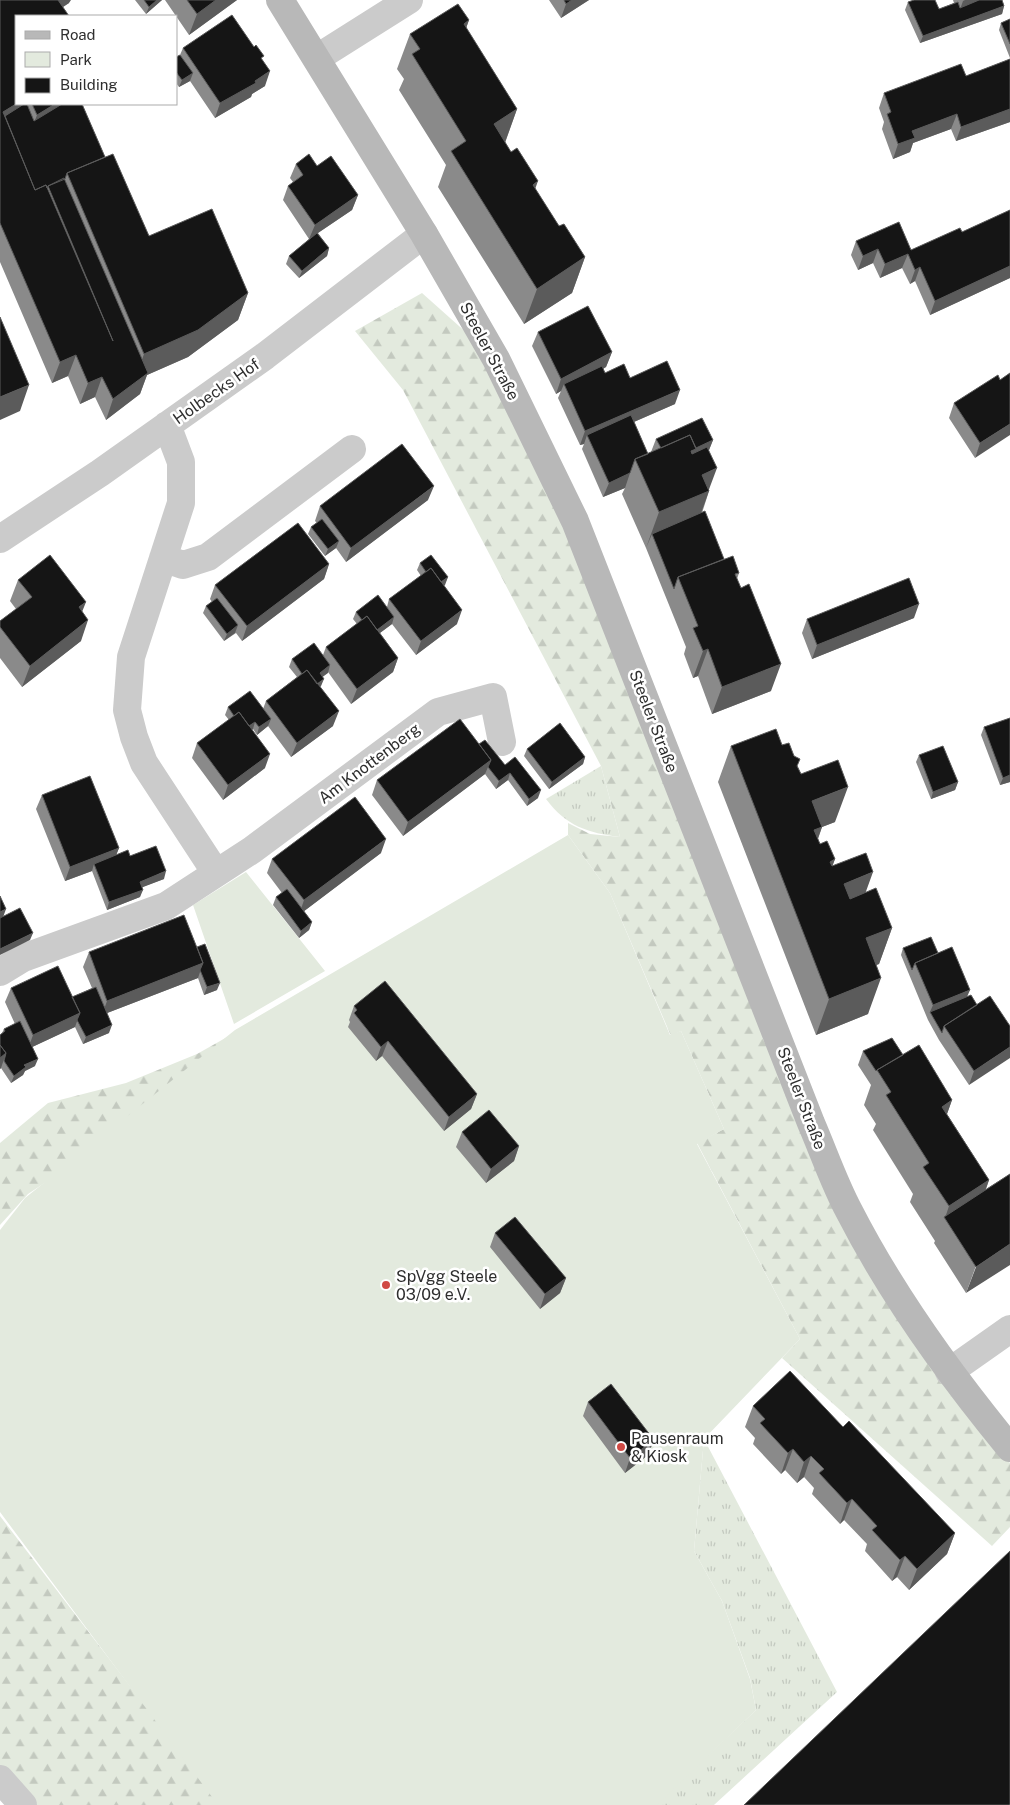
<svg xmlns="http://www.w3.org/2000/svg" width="1010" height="1805" font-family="'Public Sans',sans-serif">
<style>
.grass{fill:url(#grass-tufts)}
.forest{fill:url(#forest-firs)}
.green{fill:#e3eade}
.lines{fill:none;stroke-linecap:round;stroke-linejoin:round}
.street{stroke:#cbcbcb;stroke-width:28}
.secondary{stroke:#b8b8b8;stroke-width:28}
.wall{fill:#8a8a8a}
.shaded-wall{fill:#5b5b5b}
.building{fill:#151515;stroke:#5b5b5b}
.poi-dot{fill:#d04a45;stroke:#fff;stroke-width:2}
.labels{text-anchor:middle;stroke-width:5;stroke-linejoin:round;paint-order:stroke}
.street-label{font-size:16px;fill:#2e2e2e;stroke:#fff}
.poi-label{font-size:16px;fill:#2e2e2e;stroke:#fff;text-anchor:start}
</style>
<defs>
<pattern id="grass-tufts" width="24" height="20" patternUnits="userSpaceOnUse" patternTransform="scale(1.25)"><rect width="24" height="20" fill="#e3eade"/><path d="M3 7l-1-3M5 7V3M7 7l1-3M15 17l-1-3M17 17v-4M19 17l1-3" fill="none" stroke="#c3c9bf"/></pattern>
<pattern id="forest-firs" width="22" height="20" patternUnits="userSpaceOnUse" patternTransform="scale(1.25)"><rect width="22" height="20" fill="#e3eade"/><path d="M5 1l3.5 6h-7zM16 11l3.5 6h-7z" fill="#c3c9bf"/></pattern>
</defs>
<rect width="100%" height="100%" fill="#fff"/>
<path class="grass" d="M601,766l19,71c-32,-4 -54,-11 -74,-38z
M704,1439l133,253 -123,113h-59l101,-95 -6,-32 -28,-77 -28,-50z"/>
<path class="forest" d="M422,293l74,66 315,765 157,292 42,47v64l-18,19 -210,-188 18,-19 -103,-196 27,-14 -43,-98 -10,5 -61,-143 -42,-58v-12l22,11 30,3 -19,-71 -198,-376 -48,-59z
M229,1036l-133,113 -68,45 -28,31v-82l48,-40 78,-20 71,-29z
M0,1516l221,289h-195l-26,-30z"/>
<path class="green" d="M568,835l42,58 60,142 11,-4 43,98 -27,15 103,195 -96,100 -10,112 28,50 28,78 6,31 -99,95h-439l-218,-293v-282l25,-32 210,-168z
M246,872l79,99 -91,53 -41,-119z"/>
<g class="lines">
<path class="street" d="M317,58l92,-58
M167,425l14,37v41l-50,154 -4,53 7,27 10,26 72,110
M0,539l100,-66 165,-117 159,-122
M163,558l20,7 25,-8 144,-108
M0,972l23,-14 143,-52 86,-56 186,-138 55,-15 9,45
M949,1372l61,-43
M0,1779l23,26"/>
<path class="secondary" d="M280,0l144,234 72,125 79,162 236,602c13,30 23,60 38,88 44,86 100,163 161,237"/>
</g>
<path class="wall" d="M0,0l69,3 -6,4 -47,97h67h-1l23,53 44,79 99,57 -10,27 -50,37 -41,18 -7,19 -34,26 -11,-23 -15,7 -12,-28 -16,7 -52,-121z
M135,0h27l-16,14z
M165,0h72l-48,35z
M549,0h40l-28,18z
M953,0h49l2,6 -2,8 -82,29 -15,-33 3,-8 31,7 15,-6z
M1010,19v39l-11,-28 2,-7z
M469,20l-3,8 51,81 -12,34 54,83 26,31 -13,36 -48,31 -86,-137 8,-22 -47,-75 5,-11 -7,-10 13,-35z
M183,48l80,12 2,26 -13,8 -1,3 -36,21 -25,-37 -11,6 -3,-4v-26l4,-2z
M1010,59v63l-54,19 -5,-12 -38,14 -3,9 -17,7 -11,-30 2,-7 -5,-14 5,-15 82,-17z
M296,164l21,2 41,29 -6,15 -34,23 11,15 -2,8 -28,22 -13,-14 3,-8 20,-17 -26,-39 5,-14 5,-4 -3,-4z
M1010,210v68l-80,37 -15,-34 -5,3 -8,-16 -22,10 -7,-15 -15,7 -7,-15 5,-14 55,9 51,-18z
M538,332l74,20 -6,15 -3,2 2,4 25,5 45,26 -41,18 14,32 3,-2 5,-13 57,1 -4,10v41l-7,22 22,46 15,14 -2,6 34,112 -59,23 -14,-38 -5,2 -9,-24 2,-7 -40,-99 -24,-54 3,-6 -22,9 -21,-48 2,-5 -4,1 -22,-47 3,-7 -5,3 -24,-48z
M1010,373l-35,85 -26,-40 5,-15 46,-23z
M428,500l-82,62 -10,-14 -11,8 -17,-22 3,-7 6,-4 -2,-2 5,-15z
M420,563l28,14 -4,8 13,39 -41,31 -24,-31 -12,9 18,25 -5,14 -42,32 -23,-32 -6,5 -1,9 -1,1 13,39 -42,31 -23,-31 -11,9 -4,-6 -1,1 13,38 -42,32 -31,-42 5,-15 32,-23 -4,-5 3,-8 35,2 3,-8 31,-24 -8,-10 3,-8 31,-4 3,-8 31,-23 -4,-5 3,-7 31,-5 2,-8 32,-23 -4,-6z
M329,564l-5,15 -82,62 -6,-8 -12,8 -21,-28 3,-7 6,-4 -2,-3 5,-14z
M18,580l64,32 -1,29 -59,46 -22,-29v-37l16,-12 -6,-8z
M914,618l-102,41 -10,-26 5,-14z
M1010,718v64l-10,3 -19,-50 3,-8z
M479,744l26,21 33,33 -11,8 -19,-26 -12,9 -11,-15 -82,62 -31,-41 5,-15z
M782,745l16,22 3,7 34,48 -13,5 -4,12 2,5 15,15 -3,7 34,26 26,36 -13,36 -3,1 -8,49 -52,21 -98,-253 13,-36z
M527,749l58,8 -2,7 -34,25 -25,-33z
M919,755l39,27 -3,8 -24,9 -15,-37z
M42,795l77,53 -3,7 14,1 34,23 -22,8 -2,10 -33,13 -15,-39 -27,10 -29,-72z
M381,853l-77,58 8,11 -3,8 -10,8 -26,-33 3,-8 6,-4 -15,-20 5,-14z
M197,947l20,43 -13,5 -6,-17 -91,35 2,20 -26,11 -8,-17 -43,20 3,19 -10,5 -2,4 -12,8 -10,-15 -1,1v-34l2,-2 2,-4 11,-5 -10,-22 6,-14 61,9 20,-9 -9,-21 6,-15z
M903,948l35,5 29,44 10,8 33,21 -41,59 -30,-45 -11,-20 -27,-65z
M354,1006l123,88 -6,15 -27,22 -62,-75 -6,5 -28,-34 2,-5 -1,-2z
M863,1051l40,4 49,45 -5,14 42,66 -3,9 24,-15 -44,119 -32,-50 1,-2 -25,-39 3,-8 -40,-64 3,-6 -12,-19 7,-20 -13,-20z
M462,1132l57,14 -5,15 -28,22 -30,-36z
M495,1233l71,45 -6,15 -20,16 -50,-62z
M588,1402l60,53 -23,18 -42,-57z
M753,1406l90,21 112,106 -8,21 -38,36 -12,-13 -5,4 -27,-30 2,-7 -23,-24 -4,4 -28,-30 2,-6 -10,-11 -7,6 -12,-13 -4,4 -28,-30 2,-6 -10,-11z"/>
<path class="shaded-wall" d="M57,0h14l-2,3 -20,13z
M157,0h5l-16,14 3,-7z
M216,0h21l-48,35 8,-21z
M572,0h17l-28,18 5,-14z
M965,0h14l-21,15 5,-14z
M1004,6l-2,8 -82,29 3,-7z
M469,20l-13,36 8,-32z
M270,71l-5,15 -13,8 -1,3 -36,21 5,-15z
M193,73l-3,8 -11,6 3,-7z
M16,104h10l-25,14 2,-6z
M55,104h28l-54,32 8,-21z
M517,109l-13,36 -10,-21z
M1010,109v13l-54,19 5,-14z
M957,114l-6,15 -38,14 -3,9 -17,7 5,-15 14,-13z
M538,181l-13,36 8,-32z
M358,195l-6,15 -43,29 6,-14z
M329,248l-2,8 -28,22 3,-7z
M878,249l-5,14 -15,7 5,-14z
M908,254l-6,14 -22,10 5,-14z
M585,257l-13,36 -48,31 13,-35z
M1010,266v12l-80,37 5,-14z
M920,267l-5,14 -5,3 5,-14z
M248,293l-10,27 -50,37 -41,18 -7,19 -34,26 7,-21 22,-19 9,-26z
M612,352l-6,15 -40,21 -2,-4 -3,7 -5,3 5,-15z
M76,355l-8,21 -16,7 8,-21z
M102,377l-7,20 -15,7 8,-21z
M29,385l-9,26 -20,9v-23z
M680,390l-5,14 -85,37 -3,-6 -3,9 -4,1 5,-14z
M1010,424v11l-35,23 5,-15z
M713,440l-6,15 -41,5z
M717,468l-9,24 1,-1 -13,36 -44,7 -6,14 13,-36 43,-37z
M630,473l-5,15 -22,9 6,-14z
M434,486l-6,14 -82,62 5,-14z
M339,541l-3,7 -11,8 3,-7z
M329,564l-5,15 -82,62 5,-15z
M448,577l-3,8 -11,8 2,-7z
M86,602l-8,20 1,-15z
M919,604l-5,14 -102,41 5,-14z
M462,610l-5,14 -41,31 5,-14z
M394,617l-2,7 -23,17 3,-7z
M88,620l-7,21 -59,46 8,-21z
M238,625l-3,8 -11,8 3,-7z
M708,649l-10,27 -5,2 10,-27z
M398,658l-5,14 -42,32 6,-15z
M781,664l-10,27 -59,23 10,-27z
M330,665l-2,8 -11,8 3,-8z
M324,679l-3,7 -11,9 3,-7z
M339,711l-6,15 -42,31 6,-14z
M271,719l-3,7 -11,9 2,-8z
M255,722l-2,7 -11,8 2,-7z
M270,754l-5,14 -42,32 5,-15z
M585,757l-2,7 -34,25 3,-7z
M491,760l-6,14 -82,62 5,-14z
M510,773l-2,7 -12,9 3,-8z
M1010,775v7l-10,3 3,-7z
M958,782l-3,8 -24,9 2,-7z
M848,787l-13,35 -13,5 -13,36 3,-62z
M541,790l-3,8 -11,8 2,-7z
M386,839l-5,14 -82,62 5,-15z
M119,848l-6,15 -19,1 -2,7 -27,10 5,-14z
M835,859l-13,36 8,-33z
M166,871l-2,8 -26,10 2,-7z
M873,872l-13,36 -29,11 13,-35z
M143,890l-3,7 -33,13 2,-8z
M6,909l-5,14 -1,1v-12z
M312,922l-3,8 -10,8 2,-7z
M892,928l-13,36 -26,10 13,-36z
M33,933l-3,7 -30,15v-6z
M203,963l-5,15 -96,37 5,-14z
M881,978l-13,36 -52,21 13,-36z
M220,983l-3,7 -13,5 3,-8z
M970,990l-6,14 -34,8 3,-7z
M80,1013l-5,14 -47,22 5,-14z
M112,1025l-3,8 -26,11 3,-7z
M388,1041l-6,15 -6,5 5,-14z
M1010,1047v11l-41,27 5,-14z
M6,1053l-5,15 -1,1v-11z
M38,1059l-3,7 -10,5 -2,4 -12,8 3,-7 10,-11z
M477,1094l-6,15 -27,22 5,-14z
M952,1100l-13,36 3,-29z
M519,1146l-5,15 -28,22 5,-14z
M989,1180l-13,36 -31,2 4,-12z
M1010,1244v21l-44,28 10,-26z
M566,1278l-6,15 -20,16 5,-15z
M654,1440l-6,15 -23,18 5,-15z
M793,1449l-8,21 -4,4 7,-21z
M811,1456l-7,21 -7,6 7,-21z
M852,1499l-8,21 -4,4 7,-21z
M955,1533l-8,21 -38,36 8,-21z
M905,1556l-8,21 -5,4 8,-21z"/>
<path class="building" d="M0,0h58l11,16h-53v88l-13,8 32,78 11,-5 67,156 -65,-155 16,-8 84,195 -35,26 -11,-22 -14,6 -12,-28 -16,7 -60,-139z
M144,0h13l-8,7z
M187,0h29l-19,14z
M564,0h8l-6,4z
M914,0h21l4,9 19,-7 2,6 19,-8h23l2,6 -81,30 -15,-34z
M458,4l11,16 -5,4 53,85 -23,15 17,28 6,-4 21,33 -5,4 26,41 5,-2 21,33 -48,32 -86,-138 15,-10 -54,-87 8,-5 -10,-15z
M232,15l22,32 2,-2 8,11 -3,2 9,13 -15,10 1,2 -36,20 -37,-55z
M1010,19v25l-9,-21z
M180,55l13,18 -11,7 -6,-8v-15z
M1010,59v50l-49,18 -4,-13 -45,17 3,7 -17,6 -11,-30 4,-2 -7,-19 77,-29 5,12z
M24,104h3l7,17 28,-17h20l23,53 -38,16 -2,6 -17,7 -1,2 -1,-3 -11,5 -30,-74z
M32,104h23l-18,11z
M113,154l36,82 63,-27 36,84 -50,37 -54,24 -77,-181z
M309,154l8,12 14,-10 27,39 -43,30 -27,-39 15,-11 -7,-11z
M1010,210v56l-75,35 -15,-34 -5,3 -7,-16 -23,10 -7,-15 -15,7 -7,-15 43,-19 12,28 49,-22 2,4z
M317,233l12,15 -27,23 -13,-15z
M588,306l24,46 -51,27 -23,-47z
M0,317l29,68 -29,12z
M667,361l13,29 -95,41 -21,-47 38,-18 3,7 19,-9 6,14z
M1010,373v51l-30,19 -26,-40 44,-28 2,5z
M631,415l17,39 -13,5 -5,14 -21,10 -22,-48z
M702,418l11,22 -17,8 -6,-13 -29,13 -5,-9z
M690,435l6,14 -5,2 1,3 15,-7 10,21 -15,7 7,16 -50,21 -24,-53z
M402,444l32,42 -83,62 -31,-42z
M705,511l19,48 -46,18 -4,12 -22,-55z
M322,519l17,22 -11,8 -17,-22z
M298,523l31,41 -82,62 -32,-41z
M50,555l36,47 -7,5 9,13 -58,46 -30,-39v-6l32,-24 -14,-17z
M431,555l17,22 -7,5 -10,-14 -5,4 -6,-9z
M733,556l6,17 -4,1 6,14 8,-4 32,80 -59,23 -14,-38 -5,2 -10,-23 5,-2 -20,-49z
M431,568l31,42 -41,31 -32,-42z
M909,578l10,26 -102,41 -10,-26z
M378,595l16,22 -17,13 -10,-14 -5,4 -6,-8z
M217,598l21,27 -11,9 -21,-28z
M367,616l31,42 -41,31 -31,-42z
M314,643l16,22 -10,8 4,6 -7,5 -10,-14 -5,4 -10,-15z
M307,670l32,41 -42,32 -31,-42z
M250,691l21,28 -12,8 -4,-5 -6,4 -10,-14 -5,4 -6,-9z
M239,712l31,42 -42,31 -31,-42z
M1010,718v57l-7,3 -19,-51z
M460,719l31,41 -83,62 -31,-42z
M560,723l25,34 -33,25 -25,-33z
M776,729l6,16 7,-2 5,13 6,3 -3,7 4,8 37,-14 10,27 -36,14 10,26 -8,3 6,14 7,-3 8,18 -5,3 2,4 34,-13 7,19 -29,12 6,15 26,-11 16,40 -26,10 15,40 -52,21 -98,-253z
M485,740l20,25 10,-8 26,33 -12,9 -19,-26 -11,8 -11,-14 3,-7 -12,-16z
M943,746l15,36 -25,10 -14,-37z
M90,776l29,72 -49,19 -28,-72z
M355,797l31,42 -82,61 -32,-41z
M156,846l10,25 -26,11 3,8 -34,12 -15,-38 34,-14 2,6z
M287,889l25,33 -11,9 -25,-34z
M0,896l6,13 -6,3z
M20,908l13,25 -33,16v-31z
M184,915l19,48 -96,38 -18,-49z
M931,937l7,16 -23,10 -3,7 -9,-22z
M205,944l15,39 -13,4 -7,-17 3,-7 -6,-16z
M952,947l18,43 -37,15 -18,-42z
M58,966l22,47 -47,22 -22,-47z
M385,981l92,113 -28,23 -61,-76 -7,6 -27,-34 3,-3 -3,-4z
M96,987l16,38 -26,12 -9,-17 3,-7 -8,-16z
M971,995l6,10 -33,21 -2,7 -12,-21z
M990,996l20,30v21l-36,24 -30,-45z
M20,1021l18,38 -14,6 2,2 -12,9 -10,-15 2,-8 -6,-8v-10l5,-4 -1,-2z
M892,1038l11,17 -26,15 -1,1 -13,-20z
M0,1045l6,8 -6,5z
M919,1045l33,55 -10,7 47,73 -40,26 -26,-39 6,-4 -43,-68 5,-3 -14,-22z
M489,1110l30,36 -28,23 -29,-37z
M1010,1174v70l-34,23 -32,-50z
M515,1217l51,61 -21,16 -50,-61z
M790,1371l53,56 6,-6 106,112 -38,36 -12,-13 -5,4 -28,-30 5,-4 -25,-27 -5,4 -28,-30 5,-4 -13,-13 -7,6 -11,-13 -5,4 -28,-30 5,-4 -12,-13z
M611,1384l43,56 -24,18 -42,-56z
M1010,1551v253l-1,1h-265z"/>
<g class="poi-dot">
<circle cx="386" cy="1285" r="5"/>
<circle cx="621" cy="1447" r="5"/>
</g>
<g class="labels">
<g class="street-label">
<text transform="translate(490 351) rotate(62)" y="6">Steeler Straße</text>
<text transform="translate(216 391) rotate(-35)" y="6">Holbecks Hof</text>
<text transform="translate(654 721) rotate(69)" y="6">Steeler Straße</text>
<text transform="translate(369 763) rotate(-37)" y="6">Am Knottenberg</text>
<text transform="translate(802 1098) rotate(69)" y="6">Steeler Straße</text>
</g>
<g class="poi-label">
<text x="396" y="1282">SpVgg Steele<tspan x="396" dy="18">03/09 e.V.</tspan></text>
<text x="631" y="1444">Pausenraum<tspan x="631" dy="18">&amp; Kiosk</tspan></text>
</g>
</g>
<rect x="15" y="15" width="162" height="90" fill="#ffffff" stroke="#ababab"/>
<rect x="25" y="31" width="25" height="8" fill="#b8b8b8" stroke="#ababab"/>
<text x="60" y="40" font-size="15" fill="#2e2e2e">Road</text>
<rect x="25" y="52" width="25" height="15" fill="#e3eade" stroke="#ababab"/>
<text x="60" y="65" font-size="15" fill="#2e2e2e">Park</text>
<rect x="25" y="78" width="25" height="15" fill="#151515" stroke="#ababab"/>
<text x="60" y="90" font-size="15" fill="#2e2e2e">Building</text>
</svg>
